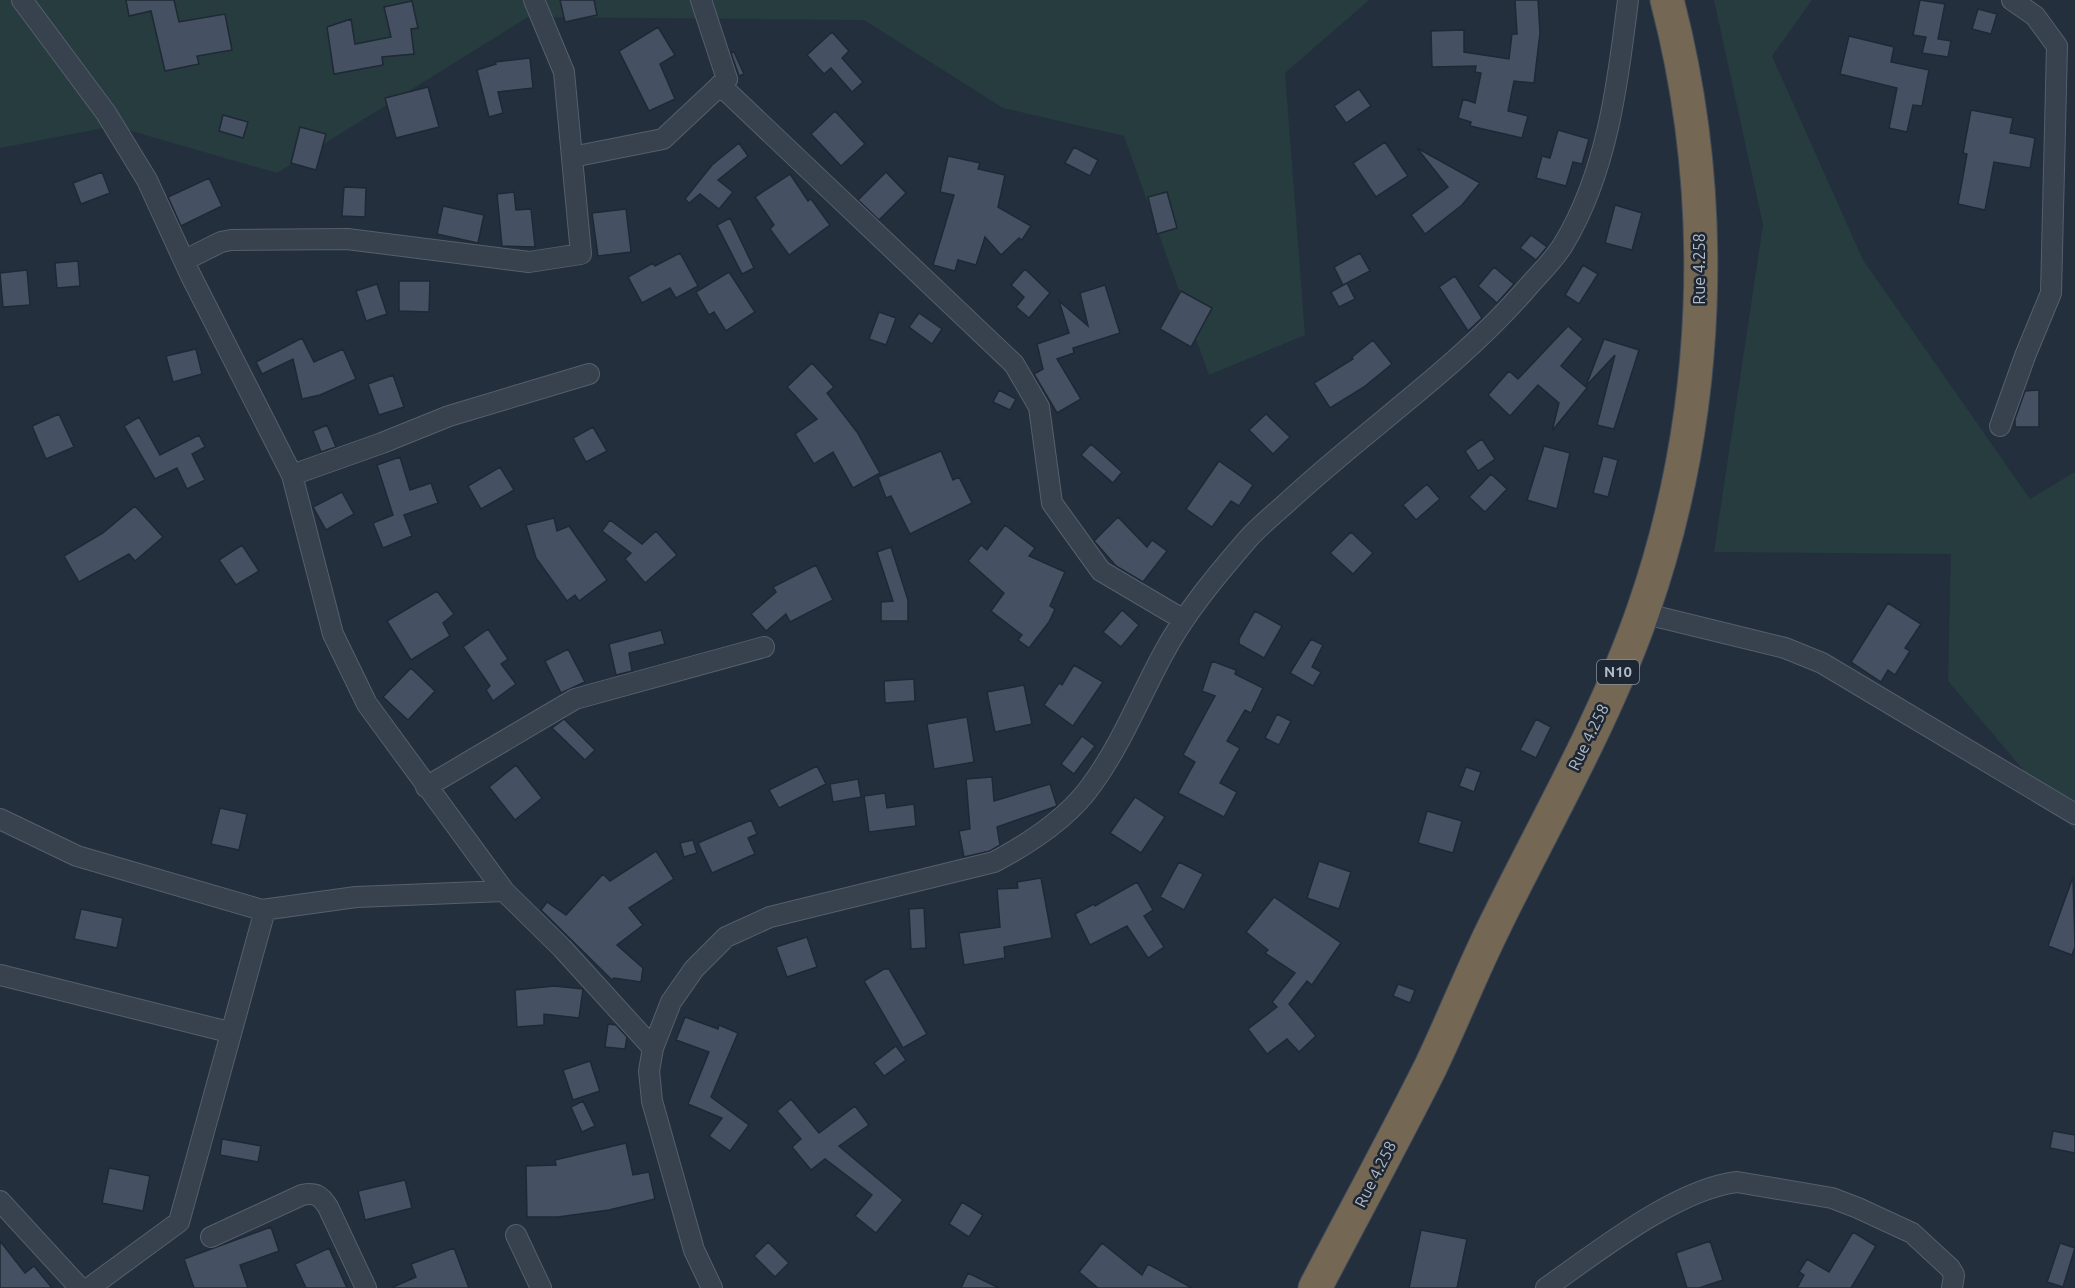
<svg xmlns="http://www.w3.org/2000/svg" width="2075" height="1288" font-family="Ubuntu,sans-serif">
<style>
.green{fill:#263c3f}
.building{fill:#455162;stroke:#1f2835;stroke-width:1.5}
.lines{fill:none;stroke-linecap:round;stroke-linejoin:round}
.street-casing{stroke:#565f6c;stroke-width:22}
.highway-casing{stroke:#434c59;stroke-width:35}
.street{stroke:#38414e;stroke-width:20}
.highway{stroke:#746855;stroke-width:33}
.labels{text-anchor:middle;stroke-width:5;stroke-linejoin:round;paint-order:stroke}
.shield{fill:#1d2633;stroke:#878f9c;stroke-width:1.5}
.shield-label{font-size:15px;font-weight:bold;fill:#b4bcc9}
.street-label{font-size:16px;fill:#b4bcc9;stroke:#1d2633}
</style>
<rect width="100%" height="100%" fill="#242f3e"/>
<path class="green" d="M0,0h1369l-84,73 20,262 -96,40 -85,-239 -121,-28 -139,-88 -336,-3 -251,156 -163,-47 -114,22z
M1714,0h98l-40,56 91,204 167,239 45,-27v359l-127,-150 3,-127 -237,-2 49,-327z"/>
<path class="building" d="M126,0h48l5,22 46,-8 7,36 -35,6 2,8 -34,7 -14,-60 -22,5z
M560,0h34l3,15 -32,7z
M1515,0h23l2,33 -6,50 -20,-2 -6,30 20,5 -6,22 -52,-12 1,-4 -13,-4 5,-19 12,4 6,-30 -6,-1 1,-6 -44,1 -1,-36 33,-1v22l45,7 3,-25h5z
M1920,0l25,4 -7,35 13,2 -3,16 -26,-4 4,-16 -13,-2z
M412,1l6,27 -7,1 3,25 -32,3 1,8 -49,9 -7,-47 24,-8 4,25 36,-7 -7,-30z
M1978,9l19,5 -6,20 -19,-5z
M658,27l17,28 -15,9 15,35 -26,12 -30,-60z
M832,32l17,19 -7,7 21,24 -11,10 -21,-24 -7,6 -17,-19z
M1849,36l45,11 -3,15 38,8 -7,36 -9,-1 -6,27 -18,-4 8,-40 -57,-14z
M734,52l10,22 -5,2 -8,-23z
M530,58l3,30 -35,4 5,21 -14,4 -12,-47 19,-6 -1,-2z
M428,87l11,40 -43,11 -11,-40z
M1359,89l12,17 -25,17 -12,-17z
M1971,110l42,8 -3,15 25,5 -5,30 -36,-6 -9,48 -27,-6 9,-50 -4,-1z
M835,111l30,33 -24,22 -30,-32z
M223,115l25,7 -5,16 -24,-7z
M300,127l26,7 -10,36 -25,-7z
M1558,130l31,9 -7,25 -9,-2 -7,24 -30,-8 6,-22 8,2z
M1385,142l23,34 -32,21 -23,-34z
M739,143l9,13 -30,24 15,12 -14,17 -19,-15 -11,9 -4,-4 27,-34z
M1074,147l24,13 -8,16 -25,-13z
M1417,148l63,35 -18,22 -37,29 -14,-19 37,-28z
M948,156l32,7 -2,6 27,6 -7,32 33,19 -9,14 -3,-2 -18,17 -16,-18 -9,28 -18,-5 -3,11 -22,-6 21,-70 -14,-3z
M102,172l8,21 -29,11 -8,-21z
M886,172l20,21 -27,27 -21,-20z
M790,174l18,27 3,-2 19,26 -41,30 -19,-26 4,-4 -19,-28z
M209,178l13,28 -41,20 -13,-29z
M344,187l22,1 -1,29 -23,-1z
M514,192l2,18 15,-1 4,38 -33,-1 -5,-52z
M1167,192l10,36 -20,6 -9,-37z
M1615,205l27,8 -10,37 -27,-7z
M443,206l41,9 -6,28 -41,-9z
M626,209l5,43 -33,4 -6,-43z
M730,218l24,50 -12,6 -25,-49z
M1531,235l16,12 -11,13 -16,-12z
M680,253l18,33 -22,12 -6,-10 -28,15 -14,-26 25,-14 2,3z
M1360,253l10,18 -27,14 -9,-18z
M78,261l2,25 -23,2 -2,-25z
M1583,265l15,9 -19,30 -14,-9z
M1494,267l20,17 -17,19 -19,-17z
M1025,269l25,24 -21,25 -13,-11 8,-10 -13,-12z
M27,270l3,35 -27,2 -3,-34z
M729,272l26,40 -29,19 -12,-19 -5,3 -13,-23z
M1455,276l27,42 -14,13 -29,-44z
M399,281h31l-1,31 -30,-1z
M1347,283l8,16 -16,8 -8,-15z
M377,284l10,30 -21,7 -10,-30z
M1105,285l15,48 -47,15 1,5 -17,6 24,40 -24,14 -23,-39 9,-5 -6,-25 32,-11 -10,-32 29,25 -8,-33z
M1181,291l31,17 -21,39 -31,-18z
M879,312l17,6 -10,27 -17,-6z
M919,313l23,16 -10,15 -23,-17z
M1568,326l15,13 -22,27 26,22 -35,43 7,-28 -21,-18 -28,31 -22,-21 21,-24 9,8z
M302,338l12,24 29,-13 13,30 -36,16 -18,4 -9,-40 -31,15 -6,-12z
M1604,339l35,11 -25,79 -17,-4 18,-70 -29,31z
M1373,340l19,24 -28,23 -34,21 -16,-25 39,-24 -1,-2z
M196,349l6,25 -29,8 -7,-26z
M812,363l22,24 -7,6 30,39 23,41 -27,15 -20,-36 -19,12 -19,-30 22,-15 -30,-32z
M393,375l11,32 -25,8 -11,-31z
M999,390l17,9 -6,11 -17,-8z
M2039,390v37h-24v-8l10,-28z
M59,414l15,33 -28,12 -14,-33z
M1266,414l24,23 -17,17 -24,-24z
M139,417l21,38 39,-20 6,12 -13,7 13,26 -18,9 -10,-21 -22,11 -31,-53z
M327,425l9,22 -15,5 -8,-21z
M593,427l14,24 -21,11 -13,-24z
M1482,439l13,20 -17,12 -13,-20z
M1091,444l31,28 -9,11 -32,-28z
M1544,446l26,7 -13,56 -30,-9z
M941,451l12,29 6,-3 13,26 -62,31 -19,-38 -5,2 -8,-21z
M1603,456l15,4 -10,37 -15,-4z
M400,457l10,33 21,-7 7,20 -34,12 8,21 -29,12 -10,-25 20,-8 -16,-50z
M1219,461l34,24 -14,21 -8,-5 -19,26 -26,-18z
M500,467l14,23 -33,19 -13,-23z
M1491,474l16,15 -22,23 -16,-15z
M1427,484l13,15 -24,21 -13,-15z
M342,492l12,22 -28,16 -13,-23z
M135,506l28,31 -28,24 -6,-7 -50,28 -15,-26 39,-23z
M1118,517l29,30 5,-7 15,11 -24,31 -27,-16 -22,-25z
M554,518l3,13 12,-5 38,54 -28,21 -4,-6 -8,6 -31,-43 -10,-33z
M610,520l32,24 14,-13 21,24 -32,28 -20,-24 6,-6 -29,-22z
M1005,525l30,23 -6,8 36,16 -15,34 5,3 -6,13 -20,26 -11,-8 4,-5 -31,-24 13,-18 -36,-32 13,-16 6,5z
M1351,532l22,21 -20,21 -23,-21z
M242,545l17,26 -23,14 -17,-25z
M891,547l17,53v21h-27v-19l12,-1 -16,-49z
M816,565l17,35 -43,22 -4,-8 -20,17 -15,-17 25,-22 -3,-5z
M437,591l17,23 -11,9 7,13 -39,24 -24,-39z
M1888,603l33,21 -16,24 5,3 -15,24 -7,-5 -7,12 -30,-20z
M1122,610l17,15 -18,22 -18,-15z
M1255,611l27,15 -18,32 -25,-14v-5z
M488,629l20,30 -7,5 15,20 -23,17 -7,-11 4,-4 -27,-39z
M661,630l4,14 -36,9 3,18 -16,4 -7,-31z
M1311,639l12,6 -11,22 9,5 -8,14 -23,-13z
M568,649l17,33 -24,11 -16,-32z
M1212,661l24,9 -1,4 28,14 -12,25 -6,-3 -18,31 13,7 -20,35 17,9 -13,25 -46,-24 17,-31 -12,-7 32,-59 -13,-5z
M1074,665l29,17 -30,44 -29,-21 15,-22 3,2z
M411,668l24,23 -27,29 -25,-23z
M914,679l1,22 -30,2 -1,-22z
M1024,685l8,39 -37,8 -8,-40z
M1277,714l14,7 -12,24 -14,-7z
M967,717l7,45 -40,7 -7,-45z
M564,719l31,31 -10,10 -33,-32z
M1536,719l15,8 -15,31 -16,-8z
M1082,736l13,10 -21,28 -13,-10z
M516,765l26,33 -27,22 -26,-33z
M817,766l9,18 -47,24 -10,-18z
M1466,767l15,5 -7,20 -15,-6z
M992,777l2,24 56,-17 7,22 -60,21 3,18 -10,6 -26,6 -5,-26 11,-2 -4,-50z
M858,779l3,18 -28,5 -3,-18z
M885,793l2,15 27,-4 2,22 -47,6 -5,-36z
M1135,797l30,20 -24,36 -31,-20z
M220,808l27,6 -8,36 -28,-6z
M1427,811l35,10 -9,32 -35,-10z
M751,820l6,14 -9,4 7,16 -43,19 -14,-30z
M693,840l4,13 -13,4 -4,-14z
M656,851l18,28 -45,29 14,17 -26,20 26,23 -2,14 -27,-4 -2,2 -71,-70 6,-8 19,13 37,-41 7,7z
M1319,861l32,11 -12,37 -32,-11z
M1179,862l24,12 -19,36 -24,-13z
M2073,877l2,70 -3,8 -24,-9z
M1041,878l11,60 -48,9 1,11 -41,7 -5,-32 41,-6 -3,-38 21,-1 -1,-6z
M1137,882l16,28 -9,6 20,31 -16,11 -21,-32 -37,19 -15,-31 19,-10 1,2z
M1274,897l67,46 -29,42 -5,-4 -18,23 27,32 -17,16 -12,-13 -20,15 -19,-25 29,-22 -5,-5 23,-29 -30,-20 3,-3 -22,-18z
M924,908l2,40 -15,1 -2,-40z
M81,909l42,9 -6,30 -43,-9z
M807,937l10,30 -30,10 -11,-30z
M884,969h5l38,65 -24,14 -39,-67z
M1398,984l17,6 -5,13 -17,-7z
M554,986l29,3 -4,29 -35,-4v11l-27,2 -2,-37z
M685,1017l33,12 1,-4 19,8 -27,64 38,28 -19,26 -21,-15 13,-18 -34,-14 21,-52 -33,-12z
M608,1024l8,1 11,12 -2,12 -20,-2z
M896,1046l10,14 -22,16 -10,-13z
M590,1061l10,30 -27,9 -10,-30z
M791,1099l28,34 36,-27 14,19 -30,21 64,54 -27,33 -21,-17 17,-21 -47,-36 -14,11 -19,-23 9,-8 -24,-28z
M583,1101l12,25 -13,6 -11,-25z
M2053,1131l22,4v18l-25,-5z
M222,1139l39,7 -3,16 -38,-7z
M626,1143l7,32 16,-3 6,27 -46,11 -51,7h-31l-1,-51 30,-1 -1,-5z
M109,1168l41,8 -7,35 -41,-8z
M405,1180l7,28 -47,12 -7,-29z
M962,1202l21,13 -14,22 -20,-13z
M271,1227l8,24 -39,14 8,23h-54l-10,-29z
M1421,1230l46,9 -10,49h-48z
M1853,1232l23,14 -25,42h-54l7,-13 -5,-3 8,-13 22,13z
M0,1241l25,32 9,-7 18,22h-52z
M1710,1241l13,39 -24,8h-12l-11,-35z
M768,1242l21,21 -14,14 -21,-21z
M1102,1243l40,32 6,-11 44,24h-94l-19,-16z
M2060,1243l15,5 -12,39 -16,-5z
M329,1248l18,40h-41l-11,-24z
M454,1248l15,40h-78l25,-11 -5,-13z
M968,1273l31,15h-38z"/>
<g class="lines">
<g class="street-casing">
<path id="street" d="M22,0l84,113 41,67 44,96 101,199 41,159 34,70 137,187 58,57 91,100
M720,85l294,279 25,43 13,96 49,68 83,49
M572,157l91,-18 64,-60 -26,-79
M185,260l36,-18 10,-2 116,-1 182,23 52,-8 -17,-182 -30,-72
M2000,426l25,-70 26,-63 6,-247 -22,-30 -23,-16
M292,475l90,-32 67,-27 140,-42
M1642,613l143,35 37,15 253,151
M426,787l149,-88 189,-52
M0,819l77,37 185,54 94,-13 148,-6
M0,975l221,55 9,6
M0,1201l80,87
M516,1235l25,53
M211,1237l91,-42c14,-3 19,1 26,12l38,81
M89,1288l90,-66 86,-312
M712,1288l-18,-38 -42,-149 -3,-30 4,-23 18,-46 23,-33 32,-32 44,-20 224,-55c36,-19 75,-44 99,-79 28,-39 46,-84 69,-127 22,-42 54,-80 85,-116 13,-15 30,-28 45,-42 77,-71 167,-131 235,-210 12,-14 27,-28 36,-43 44,-72 55,-162 65,-245
M1546,1288c50,-35 130,-99 191,-106l95,16 26,10 54,25 38,35 4,7 -2,13"/>
</g>
<g class="highway-casing">
<path id="highway" d="M1315,1288c38,-73 78,-146 115,-220 23,-48 42,-97 66,-145 50,-102 109,-203 147,-312 68,-195 76,-412 24,-611"/>
</g>
<use href="#street" class="street"/>
<use href="#highway" class="highway"/>
</g>
<g class="labels">
<rect class="shield" x="1597" y="660" width="42" height="24" rx="4.5"/>
<g class="shield-label">
<text x="1618" y="677">N10</text>
</g>
<g class="street-label">
<text transform="translate(1699 269) rotate(-90)" y="6">Rue 4.258</text>
<text transform="translate(1588 737) rotate(-64)" y="6">Rue 4.258</text>
<text transform="translate(1375 1174) rotate(-63)" y="6">Rue 4.258</text>
</g>
</g>
</svg>
